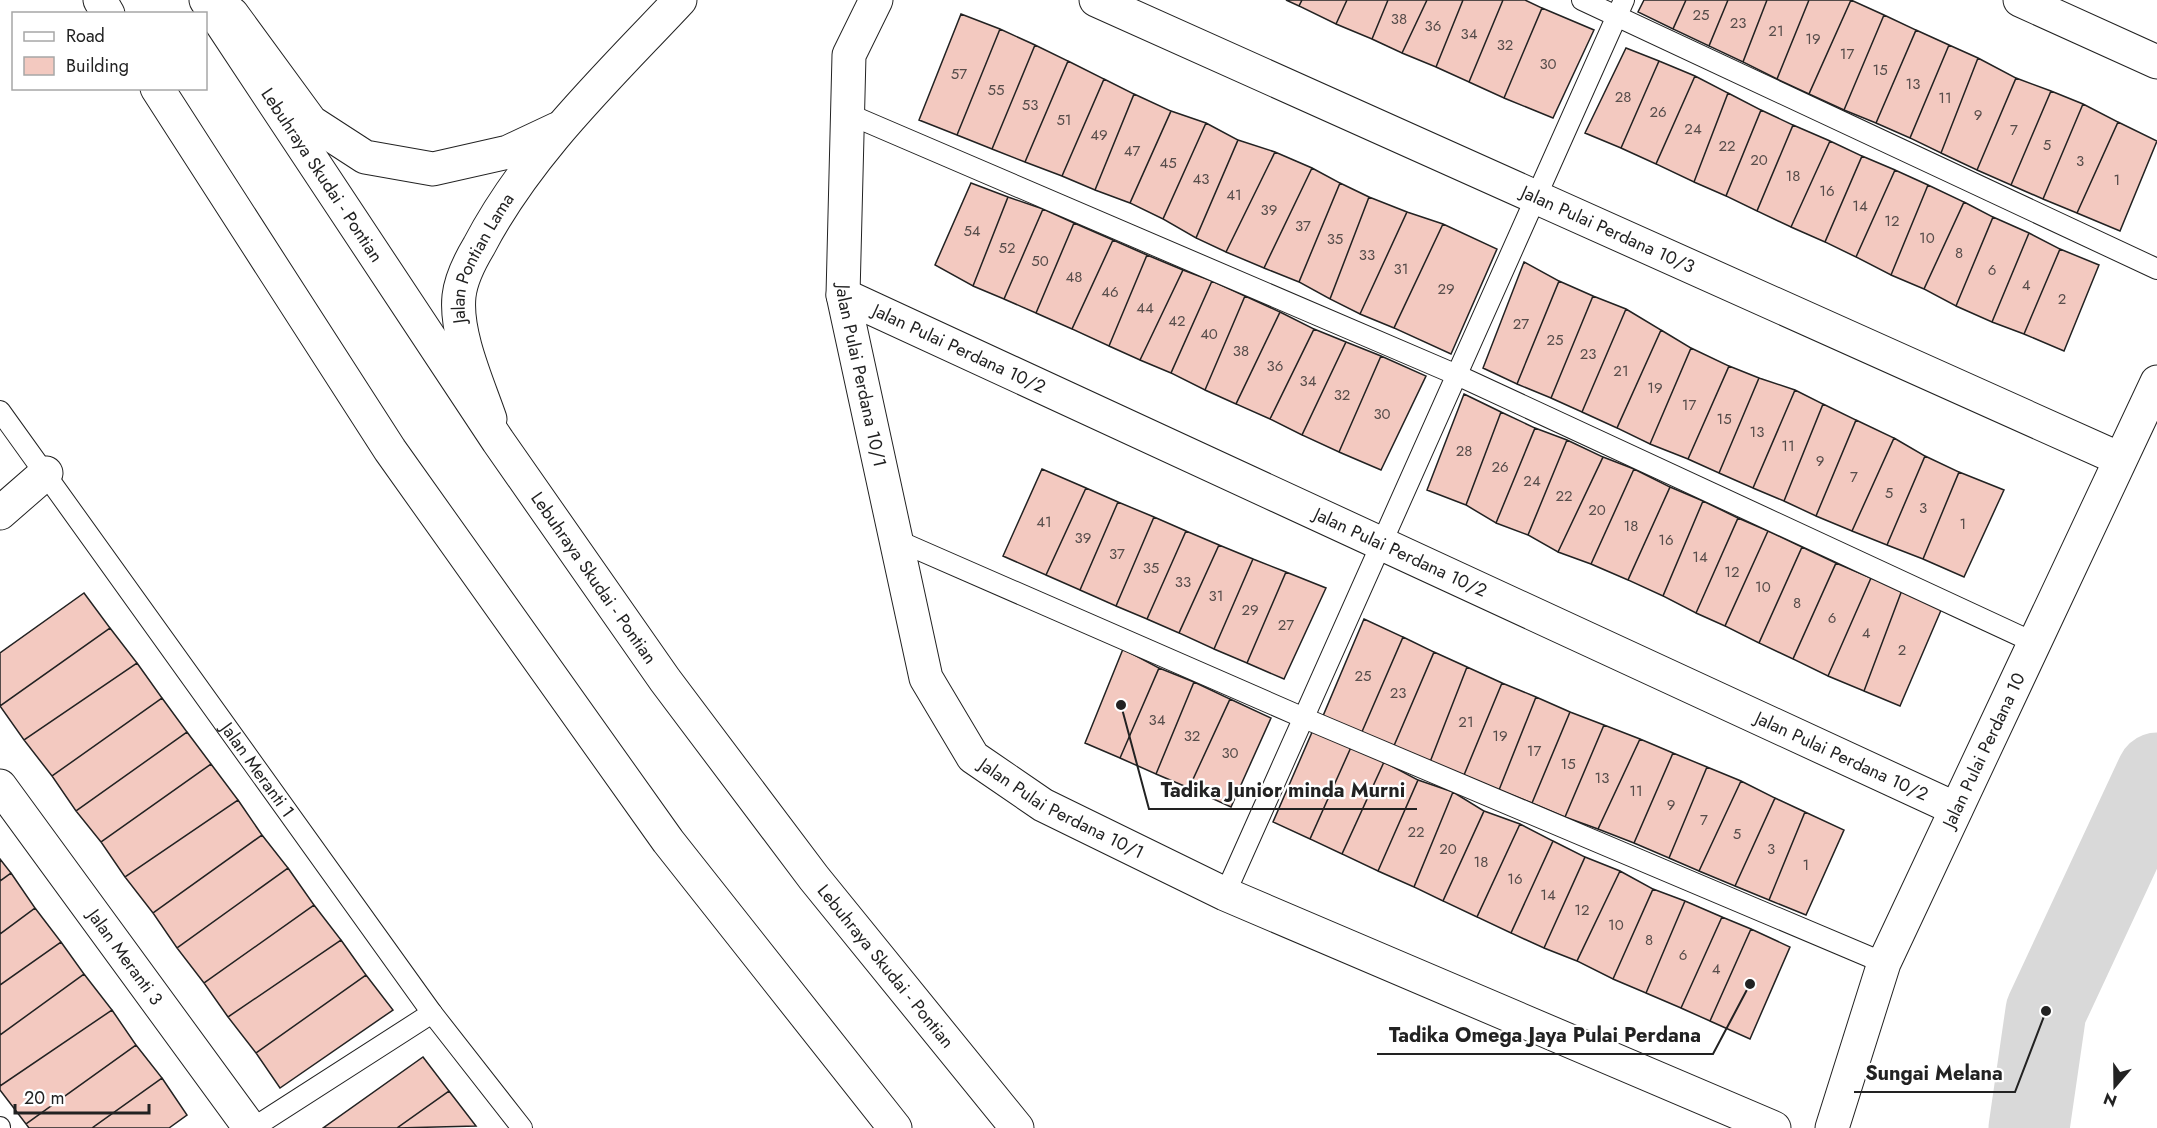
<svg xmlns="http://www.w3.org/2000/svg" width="2157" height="1128" font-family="Jost,sans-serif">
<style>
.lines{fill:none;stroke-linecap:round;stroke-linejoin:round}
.river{stroke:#d9d9d9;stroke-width:81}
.building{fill:#f3c9c0;stroke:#222;stroke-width:1.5}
.lane-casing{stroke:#222;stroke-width:22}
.street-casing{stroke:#222;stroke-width:35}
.secondary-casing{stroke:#222;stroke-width:35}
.highway-casing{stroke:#222;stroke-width:35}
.lane{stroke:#fff;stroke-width:20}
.street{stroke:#fff;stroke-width:33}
.secondary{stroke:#fff;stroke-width:33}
.highway{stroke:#fff;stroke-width:33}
.labels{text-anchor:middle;stroke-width:4.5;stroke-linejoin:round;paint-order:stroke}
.number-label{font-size:15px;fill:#564c4a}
.street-label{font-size:18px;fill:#222;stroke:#fff}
.leader{fill:none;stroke:#222;stroke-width:2}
.callout-dot{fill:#222;stroke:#fff;stroke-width:2}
.callout-label{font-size:20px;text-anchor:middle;font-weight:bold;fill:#222;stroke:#fff;stroke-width:4.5;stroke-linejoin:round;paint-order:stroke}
</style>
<rect width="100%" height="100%" fill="#fff"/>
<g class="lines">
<path class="river" d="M2029,1128l17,-117 111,-238"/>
</g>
<path class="building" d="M1286,0h16l-3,6z
M1302,0h45l-11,24 -37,-18z
M1347,0h41l-16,39 -36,-15z
M1388,0h39l-25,53 -30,-14z
M1427,0h36l-27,67 -34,-14z
M1463,0h40l-34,82 -33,-15z
M1503,0h22l17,8 -38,90 -35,-16z
M1644,0h42l-13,29 -35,-17z
M1686,0h42l-19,46 -36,-17z
M1728,0h39l-24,62 -34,-16z
M1767,0h42l-32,79 -34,-17z
M1809,0h42l-42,94 -32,-15z
M1851,0l33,15 -40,95 -35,-16z
M1542,8l52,22 -41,88 -49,-20z
M961,14l39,15 -43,106 -38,-15z
M1884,15l32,15 -40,93 -32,-13z
M1000,29l35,16 -43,104 -35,-14z
M1916,30l33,15 -39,93 -34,-15z
M1035,45l33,16 -43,101 -33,-13z
M1949,45l29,13 -37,95 -31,-15z
M1626,48l33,13 -38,87 -36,-15z
M1978,58l38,20 -39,92 -36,-17z
M1068,61l36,18 -42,97 -37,-14z
M1659,61l36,15 -39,88 -35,-16z
M1695,76l33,17 -34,89 -38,-18z
M2016,78l35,13 -40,94 -34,-15z
M1104,79l30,15 -39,96 -33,-14z
M2051,91l32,13 -40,95 -32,-14z
M1728,93l33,17 -35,86 -32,-14z
M1134,94l37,17 -41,92 -35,-13z
M2083,104l35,18 -41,91 -34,-14z
M1761,110l32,15 -36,86 -31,-15z
M1171,111l35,12 -43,96 -33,-16z
M2118,122l39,19 -37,90 -43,-18z
M1206,123l32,17 -42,98 -33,-19z
M1793,125l37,16 -39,86 -34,-16z
M1238,140l37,12 -49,100 -30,-14z
M1830,141l32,15 -37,86 -34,-15z
M1275,152l37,16 -48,100 -38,-16z
M1862,156l33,14 -39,87 -31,-15z
M1312,168l28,15 -41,99 -35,-14z
M1895,170l33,15 -37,90 -35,-18z
M971,183l37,14 -35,89 -38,-21z
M1340,183l29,14 -39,102 -31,-17z
M1928,185l36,17 -40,87 -33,-14z
M1008,197l35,12 -39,90 -31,-13z
M1369,197l38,15 -47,102 -30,-15z
M1964,202l29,15 -37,89 -32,-17z
M1043,209l31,14 -38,90 -32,-14z
M1407,212l36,12 -49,104 -34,-14z
M1993,217l36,16 -37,89 -36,-16z
M1074,223l39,17 -41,89 -36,-16z
M1443,224l54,25 -46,105 -57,-26z
M2029,233l31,16 -36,85 -32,-12z
M1113,240l34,15 -38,91 -37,-17z
M2060,249l39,16 -35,86 -40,-17z
M1147,255l36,15 -43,90 -31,-14z
M1524,262l35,19 -42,103 -34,-16z
M1183,270l29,11 -41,92 -31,-13z
M1212,281l33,15 -40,94 -34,-17z
M1559,281l34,15 -42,102 -34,-14z
M1245,296l35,16 -44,92 -31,-14z
M1593,296l33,13 -44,103 -31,-14z
M1626,309l35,21 -44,98 -35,-16z
M1280,312l34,17 -44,90 -34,-15z
M1314,329l32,13 -44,93 -32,-16z
M1661,330l30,18 -41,96 -33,-16z
M1346,342l35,14 -42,96 -37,-17z
M1691,348l38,18 -41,93 -38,-15z
M1381,356l45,20 -45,94 -42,-18z
M1729,366l30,12 -40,95 -31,-14z
M1759,378l36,12 -42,98 -34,-15z
M1795,390l28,14 -39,97 -31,-13z
M1464,394l37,18 -35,93 -39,-15z
M1823,404l33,16 -40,96 -32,-15z
M1501,412l34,16 -39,95 -30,-18z
M1856,420l38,18 -42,93 -36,-15z
M1535,428l32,12 -39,95 -32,-12z
M1894,438l31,18 -38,89 -35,-14z
M1567,440l36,17 -45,95 -30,-17z
M1925,456l34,16 -36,87 -36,-14z
M1603,457l31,12 -43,95 -33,-12z
M1042,469l44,19 -40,87 -43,-19z
M1634,469l36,18 -42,93 -37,-16z
M1959,472l45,18 -40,87 -41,-18z
M1670,487l33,14 -40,95 -35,-16z
M1086,488l32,14 -38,88 -34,-15z
M1703,501l35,17 -42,95 -33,-17z
M1118,502l36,15 -38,89 -36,-16z
M1154,517l32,14 -39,88 -31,-13z
M1738,518l30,13 -43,95 -29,-13z
M1186,531l33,14 -40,88 -32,-14z
M1768,531l34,16 -43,96 -34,-17z
M1219,545l34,14 -39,90 -35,-16z
M1802,547l34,16 -43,96 -34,-16z
M1253,559l33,13 -39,91 -33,-14z
M1836,563l35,15 -43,98 -35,-17z
M1286,572l40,16 -42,91 -37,-16z
M1871,578l31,12 -38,101 -36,-15z
M1902,590l40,18 -42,98 -36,-15z
M84,593l26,35 -110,78v-53z
M1364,619l39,18 -42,97 -38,-18z
M110,628l27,35 -113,77 -24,-34z
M1403,637l31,15 -41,96 -32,-14z
M1123,649l36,19 -39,90 -35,-15z
M1434,652l33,15 -37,95 -37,-14z
M137,663l25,35 -110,78 -28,-36z
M1467,667l35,16 -38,92 -34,-13z
M1159,668l35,14 -38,92 -36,-16z
M1194,682l36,17 -41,89 -33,-14z
M1502,683l34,14 -37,93 -35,-15z
M1536,697l34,15 -38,91 -33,-13z
M162,698l25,34 -111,79 -24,-35z
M1230,699l41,19 -40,89 -42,-19z
M1570,712l34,13 -39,92 -33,-14z
M1604,725l36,14 -42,90 -33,-12z
M1313,730l39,15 -42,94 -37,-17z
M187,732l24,32 -110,78 -25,-31z
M1640,739l33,14 -39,90 -36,-14z
M1352,745l32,17 -42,92 -32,-15z
M1673,753l34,14 -38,91 -35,-15z
M1384,762l34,18 -40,91 -36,-17z
M211,764l27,36 -113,77 -24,-35z
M1707,767l34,14 -42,90 -30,-13z
M1418,780l35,12 -39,95 -36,-16z
M1741,781l34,17 -40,88 -36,-15z
M1453,792l31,19 -41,90 -29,-14z
M1775,798l30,14 -36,88 -34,-14z
M238,800l24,35 -109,78 -28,-36z
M1484,811l36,13 -43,93 -34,-16z
M1805,812l39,18 -38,85 -37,-15z
M1520,824l33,17 -42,92 -34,-16z
M262,835l26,33 -111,80 -24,-35z
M1553,841l32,16 -41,91 -33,-15z
M1585,857l35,14 -43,90 -33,-13z
M0,859l11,14 -11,8z
M288,868l26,37 -110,78 -27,-35z
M1620,871l33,18 -40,90 -36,-18z
M11,873l24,35 -35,26v-53z
M1653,889l32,12 -39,92 -33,-14z
M1685,901l37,16 -41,91 -35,-15z
M314,905l27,35 -113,77 -24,-34z
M35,908l26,34 -61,43v-51z
M1722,917l29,12 -41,92 -29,-13z
M1751,929l39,18 -40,92 -40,-18z
M341,940l25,35 -110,78 -28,-36z
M61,942l23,32 -84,61v-50z
M84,974l28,36 -112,76v-51z
M366,975l27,35 -113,78 -24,-35z
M112,1010l24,35 -110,79 -26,-34v-4z
M136,1045l26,33 -70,50h-63l-3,-4z
M423,1057l26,34 -52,37h-74z
M162,1078l25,37 -18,13h-77z
M449,1091l27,35 -79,2z"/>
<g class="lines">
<g class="lane-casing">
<g id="lane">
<path d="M1582,0l575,269"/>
<path d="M846,113l611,262 578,268"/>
<path id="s1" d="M0,411l432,602 90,115"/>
<path d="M894,539l410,179 580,245"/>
<path d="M1225,894l399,-894"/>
<path d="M0,1127v1"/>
<path d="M253,1128l179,-115"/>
</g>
</g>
<g class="street-casing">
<g id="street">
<path id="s2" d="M876,0l-27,55 -6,240 83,383 47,79 70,48 182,89 549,234"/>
<path id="s3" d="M1096,0l1024,459"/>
<path d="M2020,0l137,62"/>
<path id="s4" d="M843,295l1113,514"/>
<path d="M0,513l46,-40"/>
<path id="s5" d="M0,786l250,342"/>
<path id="s6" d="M1832,1128l52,-165 273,-581"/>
</g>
</g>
<g class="secondary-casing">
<g id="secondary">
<path d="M232,14l79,108 54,35 68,12 75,-17 49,-23"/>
<path id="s7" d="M490,419c-12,-35 -35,-85 -31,-123 2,-18 11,-35 20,-50 49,-94 129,-169 201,-246"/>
</g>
</g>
<g class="highway-casing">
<g id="highway">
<path d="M100,0l8,14"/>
<path id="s8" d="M206,0l292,441 167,239 149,198 203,250"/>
<path d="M157,88l233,362 278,391 227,287"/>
</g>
</g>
<use href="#lane" class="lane"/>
<use href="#street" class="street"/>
<use href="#secondary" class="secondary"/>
<use href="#highway" class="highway"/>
</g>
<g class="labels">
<g class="number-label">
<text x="1701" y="20">25</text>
<text x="1399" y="24">38</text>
<text x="1738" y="28">23</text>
<text x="1433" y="31">36</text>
<text x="1776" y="36">21</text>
<text x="1469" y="39">34</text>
<text x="1813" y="44">19</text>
<text x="1505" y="50">32</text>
<text x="1847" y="59">17</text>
<text x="1548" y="69">30</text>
<text x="1880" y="75">15</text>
<text x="959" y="79">57</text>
<text x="1913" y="89">13</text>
<text x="996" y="95">55</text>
<text x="1623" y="102">28</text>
<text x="1945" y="103">11</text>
<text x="1030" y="110">53</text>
<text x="1658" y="117">26</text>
<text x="1978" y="120">9</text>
<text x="1064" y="125">51</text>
<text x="1693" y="134">24</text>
<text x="2014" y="135">7</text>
<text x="1099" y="140">49</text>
<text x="2047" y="150">5</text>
<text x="1727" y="151">22</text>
<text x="1132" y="156">47</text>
<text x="1759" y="165">20</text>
<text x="2080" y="166">3</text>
<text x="1168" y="168">45</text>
<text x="1793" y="181">18</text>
<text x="1201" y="184">43</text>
<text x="2117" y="185">1</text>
<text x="1827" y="196">16</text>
<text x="1234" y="200">41</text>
<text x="1860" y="211">14</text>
<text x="1269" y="215">39</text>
<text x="1892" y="226">12</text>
<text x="1303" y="231">37</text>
<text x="972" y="236">54</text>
<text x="1927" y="243">10</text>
<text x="1335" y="244">35</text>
<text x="1007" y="253">52</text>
<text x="1959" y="258">8</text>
<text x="1367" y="260">33</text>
<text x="1040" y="266">50</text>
<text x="1401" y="274">31</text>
<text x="1992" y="275">6</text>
<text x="1074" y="282">48</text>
<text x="2026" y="290">4</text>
<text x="1446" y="294">29</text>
<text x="1110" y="297">46</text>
<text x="2062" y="304">2</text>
<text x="1145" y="313">44</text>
<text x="1177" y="326">42</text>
<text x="1521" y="329">27</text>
<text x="1209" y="339">40</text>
<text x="1555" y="345">25</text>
<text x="1241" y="356">38</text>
<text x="1588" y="359">23</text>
<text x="1275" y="371">36</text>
<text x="1621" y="376">21</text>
<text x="1308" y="386">34</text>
<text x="1655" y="393">19</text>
<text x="1342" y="400">32</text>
<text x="1689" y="410">17</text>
<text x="1382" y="419">30</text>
<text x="1724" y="424">15</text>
<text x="1757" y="437">13</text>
<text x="1788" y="451">11</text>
<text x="1464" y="456">28</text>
<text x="1820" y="466">9</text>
<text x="1500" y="472">26</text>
<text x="1854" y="482">7</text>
<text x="1532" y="486">24</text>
<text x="1889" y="498">5</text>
<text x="1564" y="501">22</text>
<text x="1923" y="513">3</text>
<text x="1597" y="515">20</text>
<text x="1044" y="527">41</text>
<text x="1963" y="529">1</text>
<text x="1631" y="531">18</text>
<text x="1083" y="543">39</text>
<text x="1666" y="545">16</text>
<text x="1117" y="559">37</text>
<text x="1700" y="562">14</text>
<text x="1151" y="573">35</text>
<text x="1732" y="577">12</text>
<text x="1183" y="587">33</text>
<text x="1763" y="592">10</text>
<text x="1216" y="601">31</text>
<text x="1797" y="608">8</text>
<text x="1250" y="615">29</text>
<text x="1832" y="623">6</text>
<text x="1286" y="630">27</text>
<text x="1866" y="638">4</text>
<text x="1902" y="655">2</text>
<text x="1363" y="681">25</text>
<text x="1398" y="698">23</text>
<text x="1157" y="725">34</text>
<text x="1466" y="727">21</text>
<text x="1192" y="741">32</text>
<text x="1500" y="741">19</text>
<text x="1534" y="756">17</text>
<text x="1230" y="758">30</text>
<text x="1568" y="769">15</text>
<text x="1602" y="783">13</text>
<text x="1636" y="796">11</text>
<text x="1671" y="810">9</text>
<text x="1704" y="825">7</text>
<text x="1416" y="837">22</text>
<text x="1737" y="839">5</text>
<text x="1448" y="854">20</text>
<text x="1771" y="854">3</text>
<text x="1481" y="867">18</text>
<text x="1806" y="870">1</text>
<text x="1515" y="884">16</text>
<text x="1548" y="900">14</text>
<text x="1582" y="915">12</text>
<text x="1616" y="930">10</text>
<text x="1649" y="945">8</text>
<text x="1683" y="960">6</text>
<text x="1716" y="974">4</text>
</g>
<g class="street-label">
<text dy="6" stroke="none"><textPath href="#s8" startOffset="210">Lebuhraya Skudai - Pontian</textPath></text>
<text dy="6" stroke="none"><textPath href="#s3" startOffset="561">Jalan Pulai Perdana 10/3</textPath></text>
<text dy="6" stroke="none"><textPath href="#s7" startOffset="171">Jalan Pontian Lama</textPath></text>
<text dy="6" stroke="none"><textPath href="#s4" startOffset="128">Jalan Pulai Perdana 10/2</textPath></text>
<text dy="6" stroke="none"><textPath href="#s2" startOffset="384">Jalan Pulai Perdana 10/1</textPath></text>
<text dy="6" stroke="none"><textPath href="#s4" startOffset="614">Jalan Pulai Perdana 10/2</textPath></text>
<text dy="6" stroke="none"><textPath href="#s8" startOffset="696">Lebuhraya Skudai - Pontian</textPath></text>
<text dy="6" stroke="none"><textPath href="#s6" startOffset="408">Jalan Pulai Perdana 10</textPath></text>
<text dy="6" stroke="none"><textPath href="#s4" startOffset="1100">Jalan Pulai Perdana 10/2</textPath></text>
<text dy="6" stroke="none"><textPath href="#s1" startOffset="442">Jalan Meranti 1</textPath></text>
<text dy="6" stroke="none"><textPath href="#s2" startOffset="888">Jalan Pulai Perdana 10/1</textPath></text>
<text dy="6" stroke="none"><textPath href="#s5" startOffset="212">Jalan Meranti 3</textPath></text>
<text dy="6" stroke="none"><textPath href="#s8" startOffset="1182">Lebuhraya Skudai - Pontian</textPath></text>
</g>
</g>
<path class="leader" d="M1121 705L1149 809H1417M1750 984L1713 1054H1377M2046 1011L2015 1092H1854"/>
<g class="callout-dot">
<circle cx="1121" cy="705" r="6"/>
<circle cx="1750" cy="984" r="6"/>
<circle cx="2046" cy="1011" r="6"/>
</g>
<g class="callout-label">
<text x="1283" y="797">Tadika Junior minda Murni</text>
<text x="1545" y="1042">Tadika Omega Jaya Pulai Perdana</text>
<text x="1934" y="1080">Sungai Melana</text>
</g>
<rect x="12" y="12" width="195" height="78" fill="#ffffff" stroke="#a7a7a7" stroke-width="1.5"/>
<rect x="24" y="32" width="30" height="9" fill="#ffffff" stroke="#a7a7a7" stroke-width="1.5"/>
<text x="66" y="42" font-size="18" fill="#222222">Road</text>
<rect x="24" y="57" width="30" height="18" fill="#f3c9c0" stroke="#a7a7a7" stroke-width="1.5"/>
<text x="66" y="72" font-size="18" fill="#222222">Building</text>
<g transform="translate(2115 1086) rotate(200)" stroke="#ffffff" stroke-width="4.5" paint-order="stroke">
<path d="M0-4.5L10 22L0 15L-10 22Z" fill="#222222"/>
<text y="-9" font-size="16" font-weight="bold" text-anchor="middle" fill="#222222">N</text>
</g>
<path d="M15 1104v9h134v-9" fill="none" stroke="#222222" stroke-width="3"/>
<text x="24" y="1104" font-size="18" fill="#222222" stroke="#ffffff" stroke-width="4.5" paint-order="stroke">20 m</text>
</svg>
